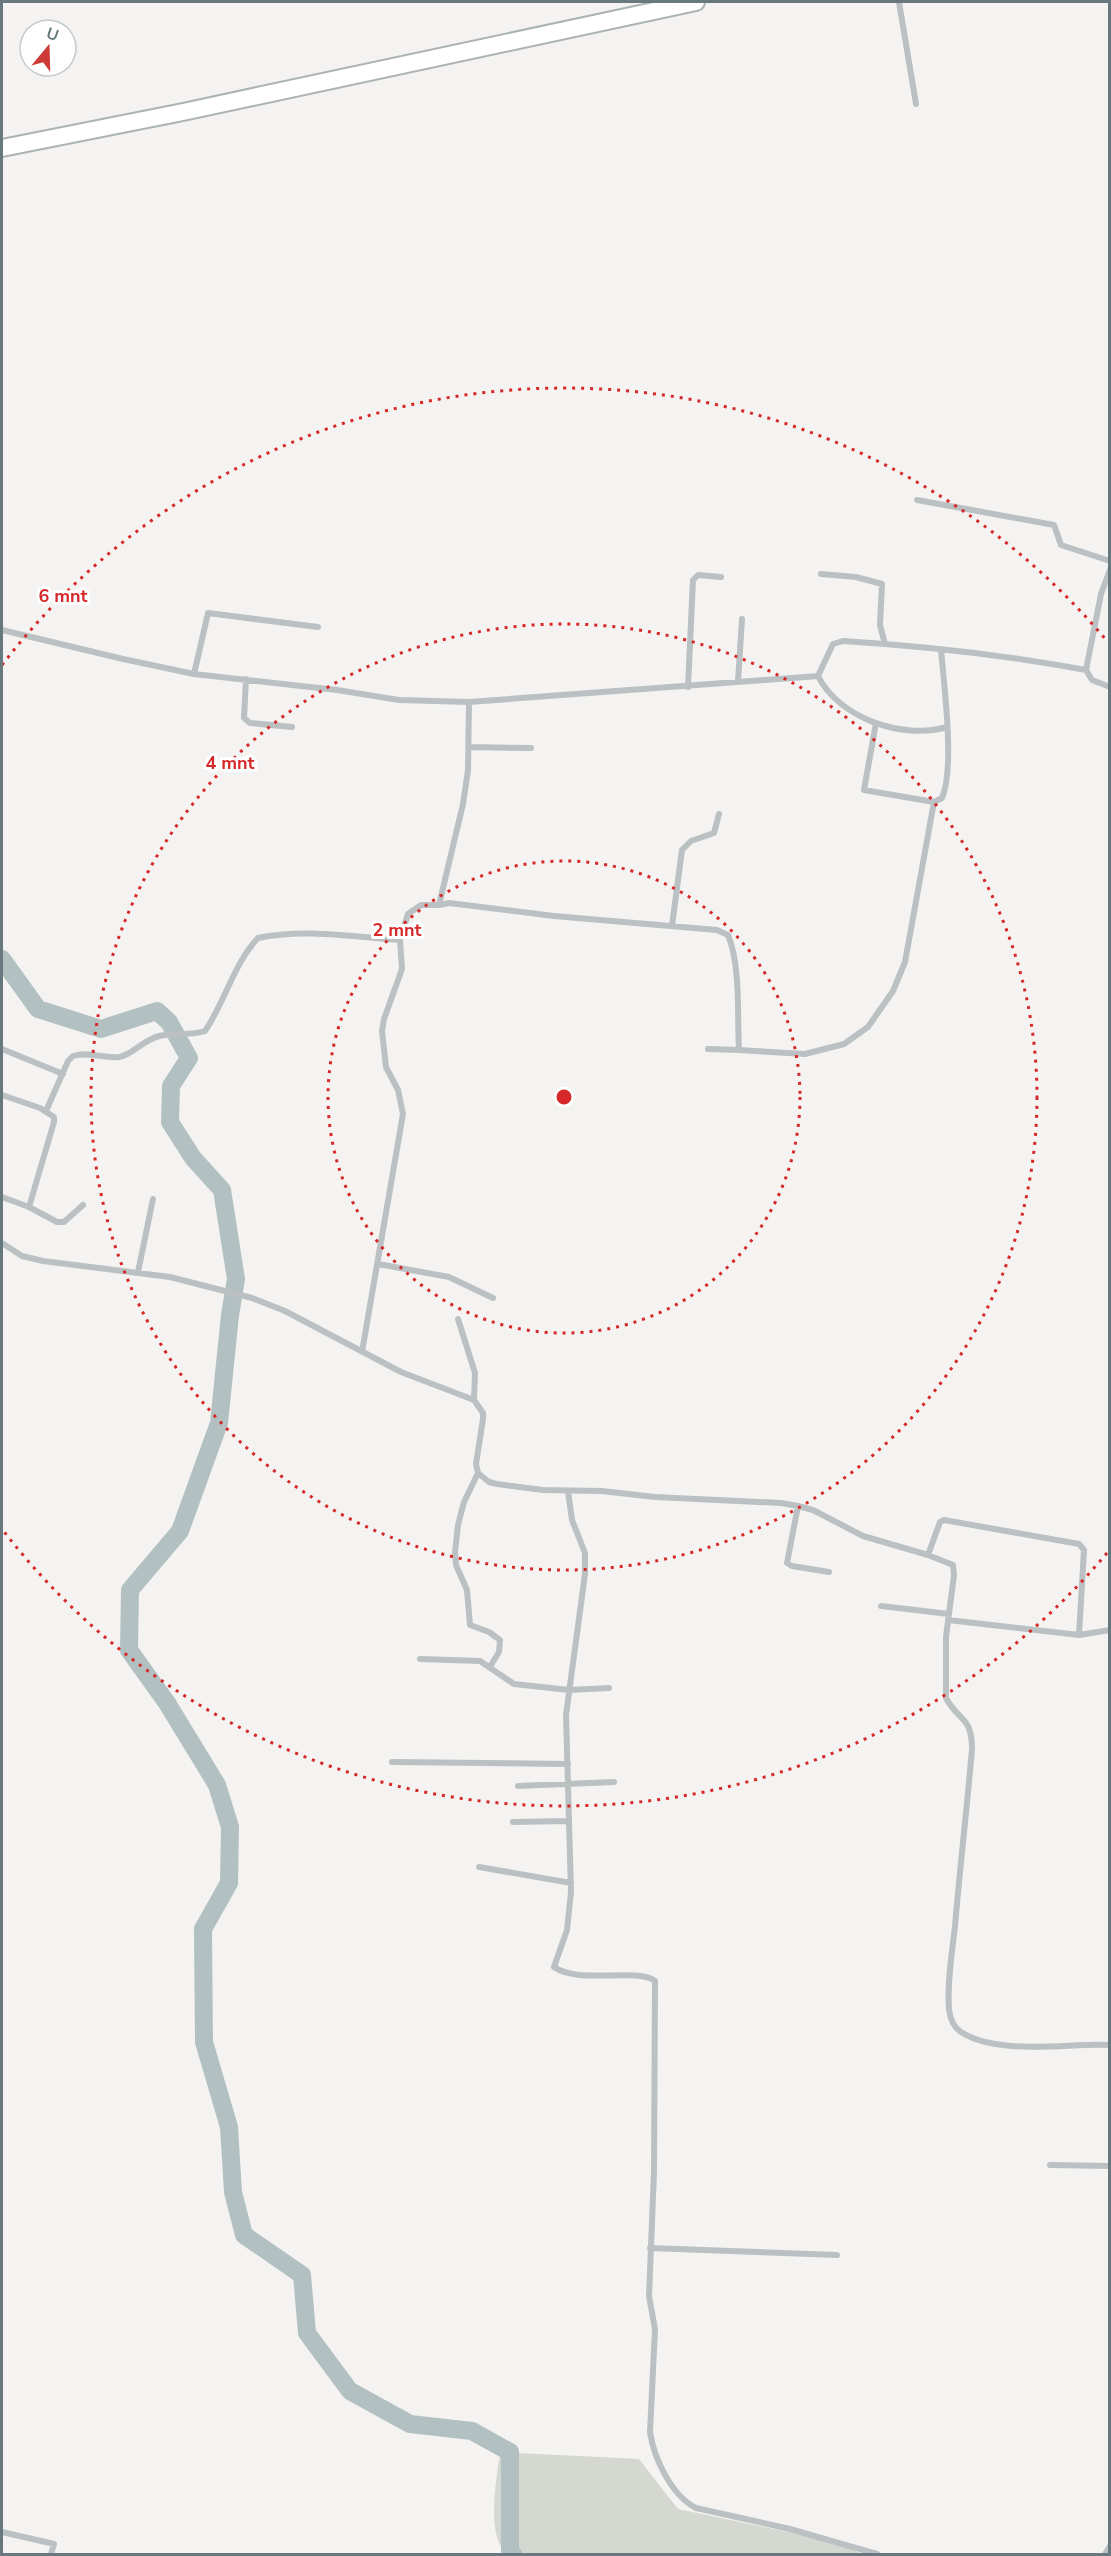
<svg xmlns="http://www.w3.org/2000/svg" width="1111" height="2556" font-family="'Nunito Sans',sans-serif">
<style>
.green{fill:#d5d8d0}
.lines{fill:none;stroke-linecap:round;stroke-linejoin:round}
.river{stroke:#b2c0c1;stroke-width:18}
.secondary-casing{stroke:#acb3b5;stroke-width:20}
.street{stroke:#bbc0c2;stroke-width:6}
.secondary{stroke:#fff;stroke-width:16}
.ring{fill:none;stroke:#d62828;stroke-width:3;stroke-dasharray:3 6}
.centre{fill:#d62828;stroke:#fff;stroke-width:3}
.ring-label{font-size:18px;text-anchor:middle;font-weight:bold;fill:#d62828;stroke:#fff;stroke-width:6;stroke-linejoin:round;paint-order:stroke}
</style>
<rect width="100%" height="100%" fill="#f4f3f1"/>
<path class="green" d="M500,2452l139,7 39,50 158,33 26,12h-355c-22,-19 -10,-76 -7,-102z"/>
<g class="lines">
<path class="river" d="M2,959l36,50 63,20 56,-18 12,11 20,36 -18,28 -1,36 23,36 29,32 14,89 -6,36 -11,108 -39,108 -50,59 -1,60 38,53 50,82 13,42 -1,56 -26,46 1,113 25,85 4,65 11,43 58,40 5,58 43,58 60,33 62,7 38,21v99l3,3"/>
<g class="secondary-casing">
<path id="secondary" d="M2,148l181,-36 513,-110"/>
</g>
<path class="street" d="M899,2l17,102
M917,500l137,25 7,20 49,16
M821,574l35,3 26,7 -2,41 5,19
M2,630l121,29 71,15 143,16 62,10 70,2 349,-26 15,-32 10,-3c81,5 162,14 243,29l6,10 18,7
M1086,670l15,-76 9,-24
M194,674l14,-61 110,14
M818,676c21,42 84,64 129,51
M246,679l-2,39 6,5 42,4
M738,682l4,-63
M688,687l5,-107 5,-5 23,2
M876,723l-12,67 70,12 8,-4c13,-30 2,-113 -1,-148
M469,747l62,1
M439,905l10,-2 105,13 163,14 11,5c13,31 9,81 11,115l66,4 39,-10 24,-17 25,-36 12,-29 29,-160
M672,926l10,-76 9,-9 23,-8 5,-19
M2,1049l61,25
M708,1049l31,1
M2,1095l38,13 14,9v5l-25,85 28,15h7l19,-17
M46,1111l22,-50 5,-5c16,-5 30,3 46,1 12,-1 24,-17 40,-21 16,-4 32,0 46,-5 20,-29 29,-68 53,-93 45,-10 96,-1 142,2
M2,1197l27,10
M2,1243l20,13 21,5 127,16 82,21 33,13 116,61 73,28 9,13v6l-7,45 2,9 11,9 8,2 46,6 59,1 53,6 126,6 17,3 15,4 50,26 65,19 25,10 1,10 -8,62v61c13,24 26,18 26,51 -5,59 -12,118 -17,177 -3,27 -8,56 -6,83 1,9 4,18 12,23 37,24 106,11 149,13
M378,1264l71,13 44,21
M138,1272l15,-73
M458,1319l17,54 -1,27
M362,1352l41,-238 -5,-24 -12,-23 -4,-36 2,-12 18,-50 -2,-29 8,-26 13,-9h18l24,-101 5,-34 1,-68
M478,1473l-14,29 -6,23 -3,27 1,13 11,25 3,35 19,7 11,8 -1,12 -8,13
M568,1491l4,29 13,33v21l-19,141 5,177 -4,38 -13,37c26,18 82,0 101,14l-1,191 -5,124 6,33 -5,103c4,27 22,64 46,76l94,21 87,25
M798,1506l-11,57 5,3 37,6
M928,1555l12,-33 4,-2 135,24 5,6 -5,85
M881,1606l68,8
M948,1620l131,15 31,-5
M420,1659l60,2 34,23 55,6 40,-2
M392,1762l176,2
M518,1786l96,-4
M513,1822l55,-1
M479,1867l92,16
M1050,2165l60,1
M650,2248l187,7
M2,2532l52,12 -3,10
M1105,2554l5,-8"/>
<use href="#secondary" class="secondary"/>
</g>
<g class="ring">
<circle cx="564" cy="1097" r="236"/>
<circle cx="564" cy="1097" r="473"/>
<path d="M1107 1553A709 709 0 0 1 2 1529M2 665A709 709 0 0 1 1107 641"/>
</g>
<circle cx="564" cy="1097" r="9" class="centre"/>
<g class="ring-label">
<text x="63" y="602">6 mnt</text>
<text x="230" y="769">4 mnt</text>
<text x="397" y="936">2 mnt</text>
</g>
<rect width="1111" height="2556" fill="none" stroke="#67797e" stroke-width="6"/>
<g transform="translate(48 48) rotate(19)"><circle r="28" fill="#ffffff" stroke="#c2c9cb" stroke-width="1.5"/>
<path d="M0-4.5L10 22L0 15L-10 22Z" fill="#cd3a38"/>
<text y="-9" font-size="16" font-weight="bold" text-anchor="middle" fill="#67797e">U</text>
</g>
</svg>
